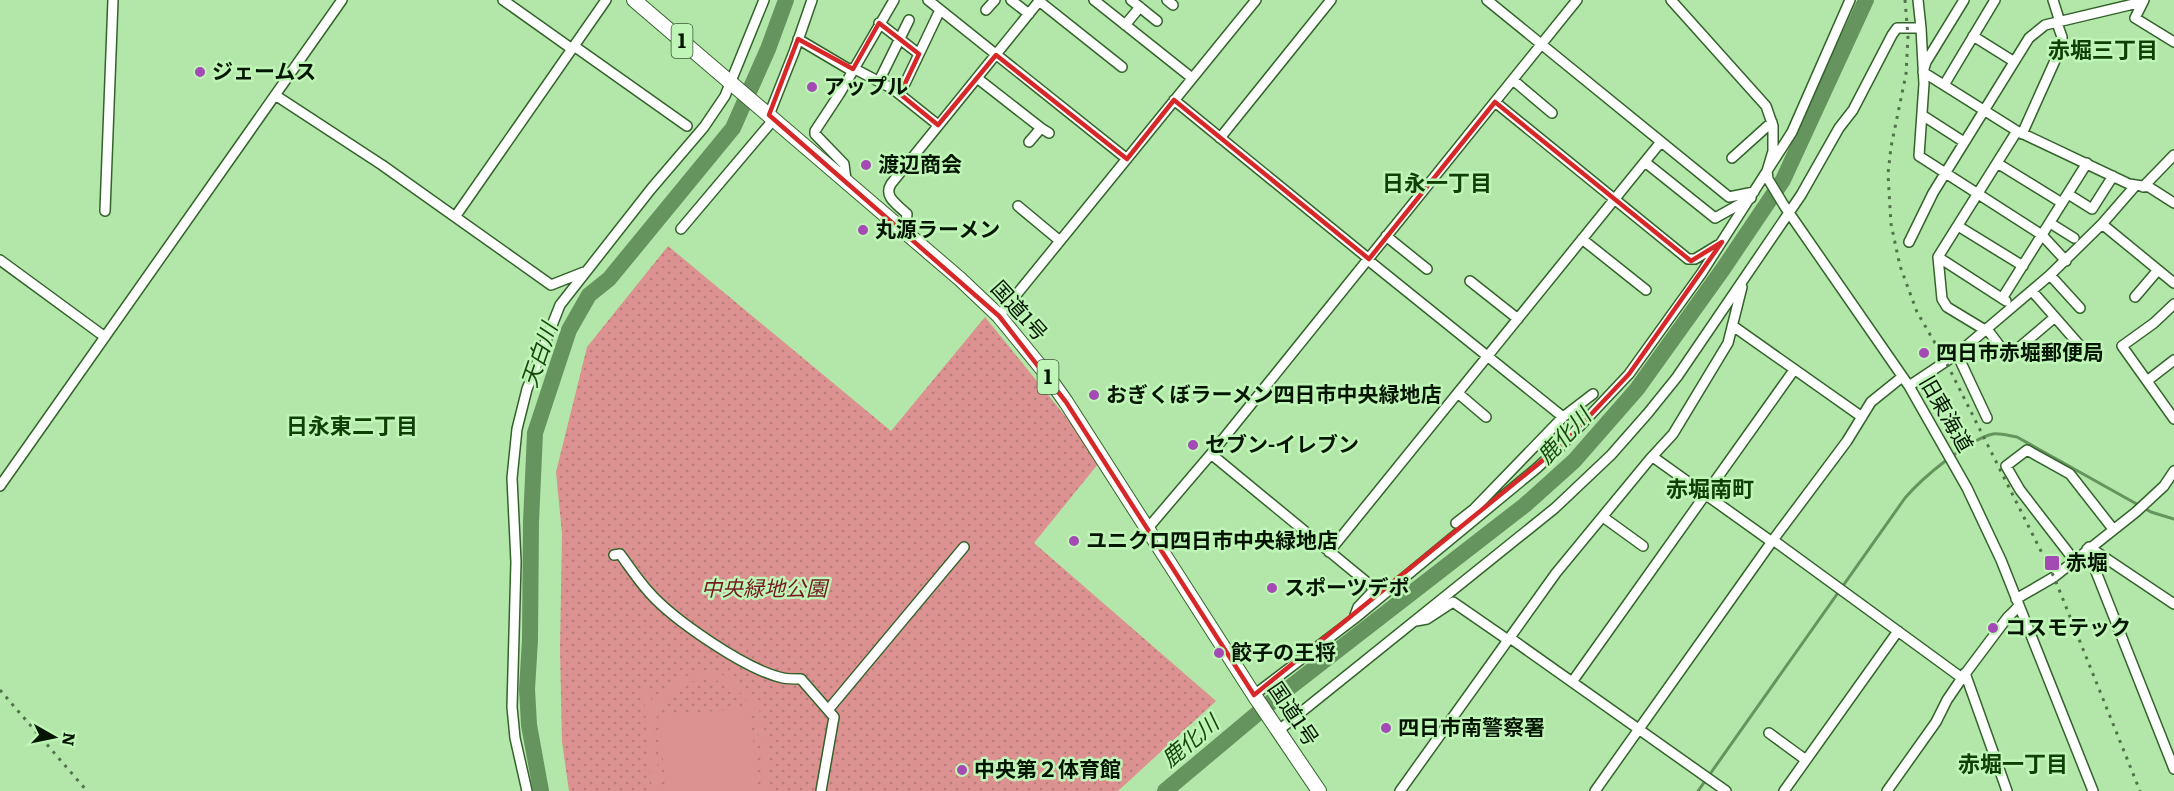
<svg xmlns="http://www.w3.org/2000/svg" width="2174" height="791" font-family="Literata,'Noto Sans JP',serif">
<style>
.park{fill:url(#park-dots)}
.pitch{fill:#db9291}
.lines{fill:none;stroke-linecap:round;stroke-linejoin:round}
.stream{stroke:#66945e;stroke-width:3}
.river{stroke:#66945e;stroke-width:16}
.minor-casing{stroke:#33632b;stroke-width:12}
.highway-casing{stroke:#33632b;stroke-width:16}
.minor{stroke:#fff;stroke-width:9}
.highway{stroke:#fff;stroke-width:14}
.rail{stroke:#51724b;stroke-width:3;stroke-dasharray:3 6;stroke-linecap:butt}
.marked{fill:none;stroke:#d62828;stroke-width:4.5;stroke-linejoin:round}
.poi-dot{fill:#a34ab5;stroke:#bff5b6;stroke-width:2}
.labels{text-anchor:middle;stroke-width:5;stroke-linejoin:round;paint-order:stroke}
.shield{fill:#bff5b6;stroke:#3c5938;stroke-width:1.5}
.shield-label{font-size:20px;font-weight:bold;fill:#041602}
.poi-label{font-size:21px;font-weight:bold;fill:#041602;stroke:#bff5b6;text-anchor:start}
.street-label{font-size:21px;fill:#041602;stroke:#bff5b6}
.park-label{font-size:21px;font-style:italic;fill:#751a23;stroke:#bff5b6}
.neighbourhood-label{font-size:22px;font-weight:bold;fill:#0f3f04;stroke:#bff5b6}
.water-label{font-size:22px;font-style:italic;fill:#18460e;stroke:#bff5b6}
</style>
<defs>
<pattern id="park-dots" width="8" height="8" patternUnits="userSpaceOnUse" patternTransform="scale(1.5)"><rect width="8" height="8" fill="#db9291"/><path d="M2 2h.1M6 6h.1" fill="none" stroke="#ba7d7b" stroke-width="1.8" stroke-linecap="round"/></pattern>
</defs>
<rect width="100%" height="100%" fill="#b3e7a9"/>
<path class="park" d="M668,246l223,185 94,-114 97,120 16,27 -64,79 182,158 -98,90h-549l-7,-49 -2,-93 2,-115 -6,-62 31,-125z"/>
<path class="pitch" d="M707,672c65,7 58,70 64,119h-8c-2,-22 -2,-63 -11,-82 -18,-41 -79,-38 -94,4 -8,23 1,54 3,78h-9l-9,-101 7,-1 2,18c12,-22 30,-34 55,-35z
M750,708l8,83h-92l-7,-75z"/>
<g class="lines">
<path class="stream" d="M1698,791l207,-293c17,-20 62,-58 88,-64 7,-1 17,2 24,3l134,75 23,7"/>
<path class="river" d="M541,791l-12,-66 -2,-36 3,-49 1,-118 4,-89 34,-103 20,-35 20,-16 124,-151 35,-79 18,-49
M1165,791l111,-93 249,-193 49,-44 63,-72 86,-120 60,-89 83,-180"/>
<g class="minor-casing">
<path id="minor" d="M503,0l69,49
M928,0l199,159
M1011,0l18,14
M1094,0l98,78
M1131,0l26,21
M1167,0l6,5
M1487,0l242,197 25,-5
M1671,0l95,106 7,20v25l-6,20 1,8 17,28 124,179 58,102 34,72 92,231
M1964,0l-38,62 -3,10 94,59 112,53 20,3 25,16
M2053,0l7,22
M2144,0l-9,18 39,24
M1039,1l83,66
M986,10l9,-10
M879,23l40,31
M1125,25l15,-18
M1921,28l3,56 -5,72 123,79 24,26
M1973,36l40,25
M798,39l54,32
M574,46l113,80
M853,68l40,21 45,36
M977,78l64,50
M1513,80l39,33
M879,81l30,-61
M1944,85l51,-85
M900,94l40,-84
M275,95l107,70 169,120 33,-13
M1174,100l195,159
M1495,102l193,157h7l23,-14
M769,115l25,-63 18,-52
M1922,115l42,27
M2017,131l-79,126 4,42 5,8 43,26 18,24 47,-40
M2022,134l40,-89v-8l-5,-14
M1220,138l111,-138
M1029,142l12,-14 8,5
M1732,158l40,-36
M1645,162l70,56 36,-20
M1997,163l65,40
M846,180l-2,-16 -29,-30v-3l25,-38 54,-93
M2143,187l31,-32
M2068,194l24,15 21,-33
M1018,206l42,35
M105,211l8,-211
M455,217l151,-217
M2050,223l24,15
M2102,224l72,59
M1958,226l65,40
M681,229l93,-110
M905,230l2,-16c-9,-9 -24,-17 -16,-30l149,-184
M1386,236l41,33
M1582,239l64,51
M1909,242l24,-49 96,-155 16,-13 97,-23
M1938,257l68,44
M0,260l105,77
M1368,260l195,157
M2050,275l30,33
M1470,281l48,38
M2032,291l57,65
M2003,297l84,-134
M2135,297l23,-27
M2174,304l-20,19 -32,23 52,73
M999,316l257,-316
M1733,326l129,91
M1957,354l30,64
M2147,381l27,-21
M1909,386l48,-32 93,-79 52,-51 34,-39
M1459,394l27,23
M1211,454l164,135 -17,18 -3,8
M1653,457l119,85
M0,486l342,-486
M1603,517l40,29
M1456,523l18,-14 89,-92 30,-23
M1148,528l63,-74 366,-454
M1773,540l189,138
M2089,547l85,57
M2087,549l87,220
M1329,552l331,-409
M614,555l6,-1c9,12 18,26 28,37 24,28 98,79 135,87 5,1 12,1 18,1l33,38 -13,74
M2074,560l-54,-70 -14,-24 21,-16 43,24 43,55
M2016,599l38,-22 82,-65 28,-26 10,-15
M1416,621l11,-2 26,-17 55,38
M1510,638l216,153
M1965,673l42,118
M1572,682l222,-312
M1254,695l100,-76 183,-151 27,-25 65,-69 72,-100 91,-142 58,-132
M828,710l136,-163
M1279,730l276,-222 56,-53 37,-42 29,-36 124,-182 38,-67 14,-18 39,-75 5,-7h24l-3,-28
M1769,733l37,27
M527,791l-12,-53 -3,-31 4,-145 -4,-84 5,-49 10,-40 33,-84 91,-116 53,-62 21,-31 39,-96
M1400,791l156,-218 94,-114 23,-25 55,-91 14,-56
M1595,791l178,-251 74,-99 24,-39 31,-25
M1784,791l114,-160
M1887,791l49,-69 11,-22 15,-22 45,-60 12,-12"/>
</g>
<g class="highway-casing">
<path id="highway" d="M634,0l326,279 39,37 45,55 22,31 188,293 65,96"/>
</g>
<use href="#minor" class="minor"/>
<use href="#highway" class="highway"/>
<path class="rail" d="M1905,0l3,36 -2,38 -15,73 -3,27 3,50 9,42 17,46 29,50 108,215 86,214
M0,690l87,101"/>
</g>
<path class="marked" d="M879,23l40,31 -19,40 38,31 58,-70 131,104 47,-59 195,159 126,-157 196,159 31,-19 -93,132 -65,69 -310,252 -188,-293 -67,-86 -230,-201 29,-76 55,30z"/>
<g class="poi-dot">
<circle cx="200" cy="72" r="6"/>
<circle cx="812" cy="87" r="6"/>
<circle cx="866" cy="165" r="6"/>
<circle cx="863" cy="230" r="6"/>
<circle cx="1924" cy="353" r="6"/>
<circle cx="1094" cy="395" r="6"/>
<circle cx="1193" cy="445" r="6"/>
<circle cx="1074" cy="541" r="6"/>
<rect x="2044" y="555" width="16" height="16" rx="3"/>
<circle cx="1272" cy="588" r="6"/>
<circle cx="1993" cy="628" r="6"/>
<circle cx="1219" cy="653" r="6"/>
<circle cx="1386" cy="728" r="6"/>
<circle cx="962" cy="770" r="6"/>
</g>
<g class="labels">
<g class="shield">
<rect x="671.5" y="24" width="21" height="34" rx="4.5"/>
<rect x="1037.5" y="360" width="21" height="34" rx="4.5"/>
</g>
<g class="shield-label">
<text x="682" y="48">1</text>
<text x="1048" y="384">1</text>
</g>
<g class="poi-label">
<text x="212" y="79">ジェームス</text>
<text x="824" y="94">アップル</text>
<text x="878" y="172">渡辺商会</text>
<text x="875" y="237">丸源ラーメン</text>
<text x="1936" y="360">四日市赤堀郵便局</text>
<text x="1106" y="402">おぎくぼラーメン四日市中央緑地店</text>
<text x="1205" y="452">セブン-イレブン</text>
<text x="1086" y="548">ユニクロ四日市中央緑地店</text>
<text x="2066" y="570">赤堀</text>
<text x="1284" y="595">スポーツデポ</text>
<text x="2005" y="635">コスモテック</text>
<text x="1231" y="660">餃子の王将</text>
<text x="1398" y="735">四日市南警察署</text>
<text x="974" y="777">中央第２体育館</text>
</g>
<g class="street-label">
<text transform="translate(1019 311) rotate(48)" y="7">国道1号</text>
<text transform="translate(1946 414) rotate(60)" y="7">旧東海道</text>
<text transform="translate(1293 714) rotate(56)" y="7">国道1号</text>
</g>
<g class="park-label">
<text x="764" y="596">中央緑地公園</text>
</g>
<g class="neighbourhood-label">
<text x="2103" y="58">赤堀三丁目</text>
<text x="1437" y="191">日永一丁目</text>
<text x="352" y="434">日永東二丁目</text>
<text x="1710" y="497">赤堀南町</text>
<text x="2013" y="772">赤堀一丁目</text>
</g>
<g class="water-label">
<text transform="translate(539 355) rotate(-71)" y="8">天白川</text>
<text transform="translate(1564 436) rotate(-47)" y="8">鹿化川</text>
<text transform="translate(1190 741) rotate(-40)" y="8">鹿化川</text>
</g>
</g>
<g transform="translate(54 737) rotate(99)" stroke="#bff5b6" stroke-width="4.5" paint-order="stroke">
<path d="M0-4.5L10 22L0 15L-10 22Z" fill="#041602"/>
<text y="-9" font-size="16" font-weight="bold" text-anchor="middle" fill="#041602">N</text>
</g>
</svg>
